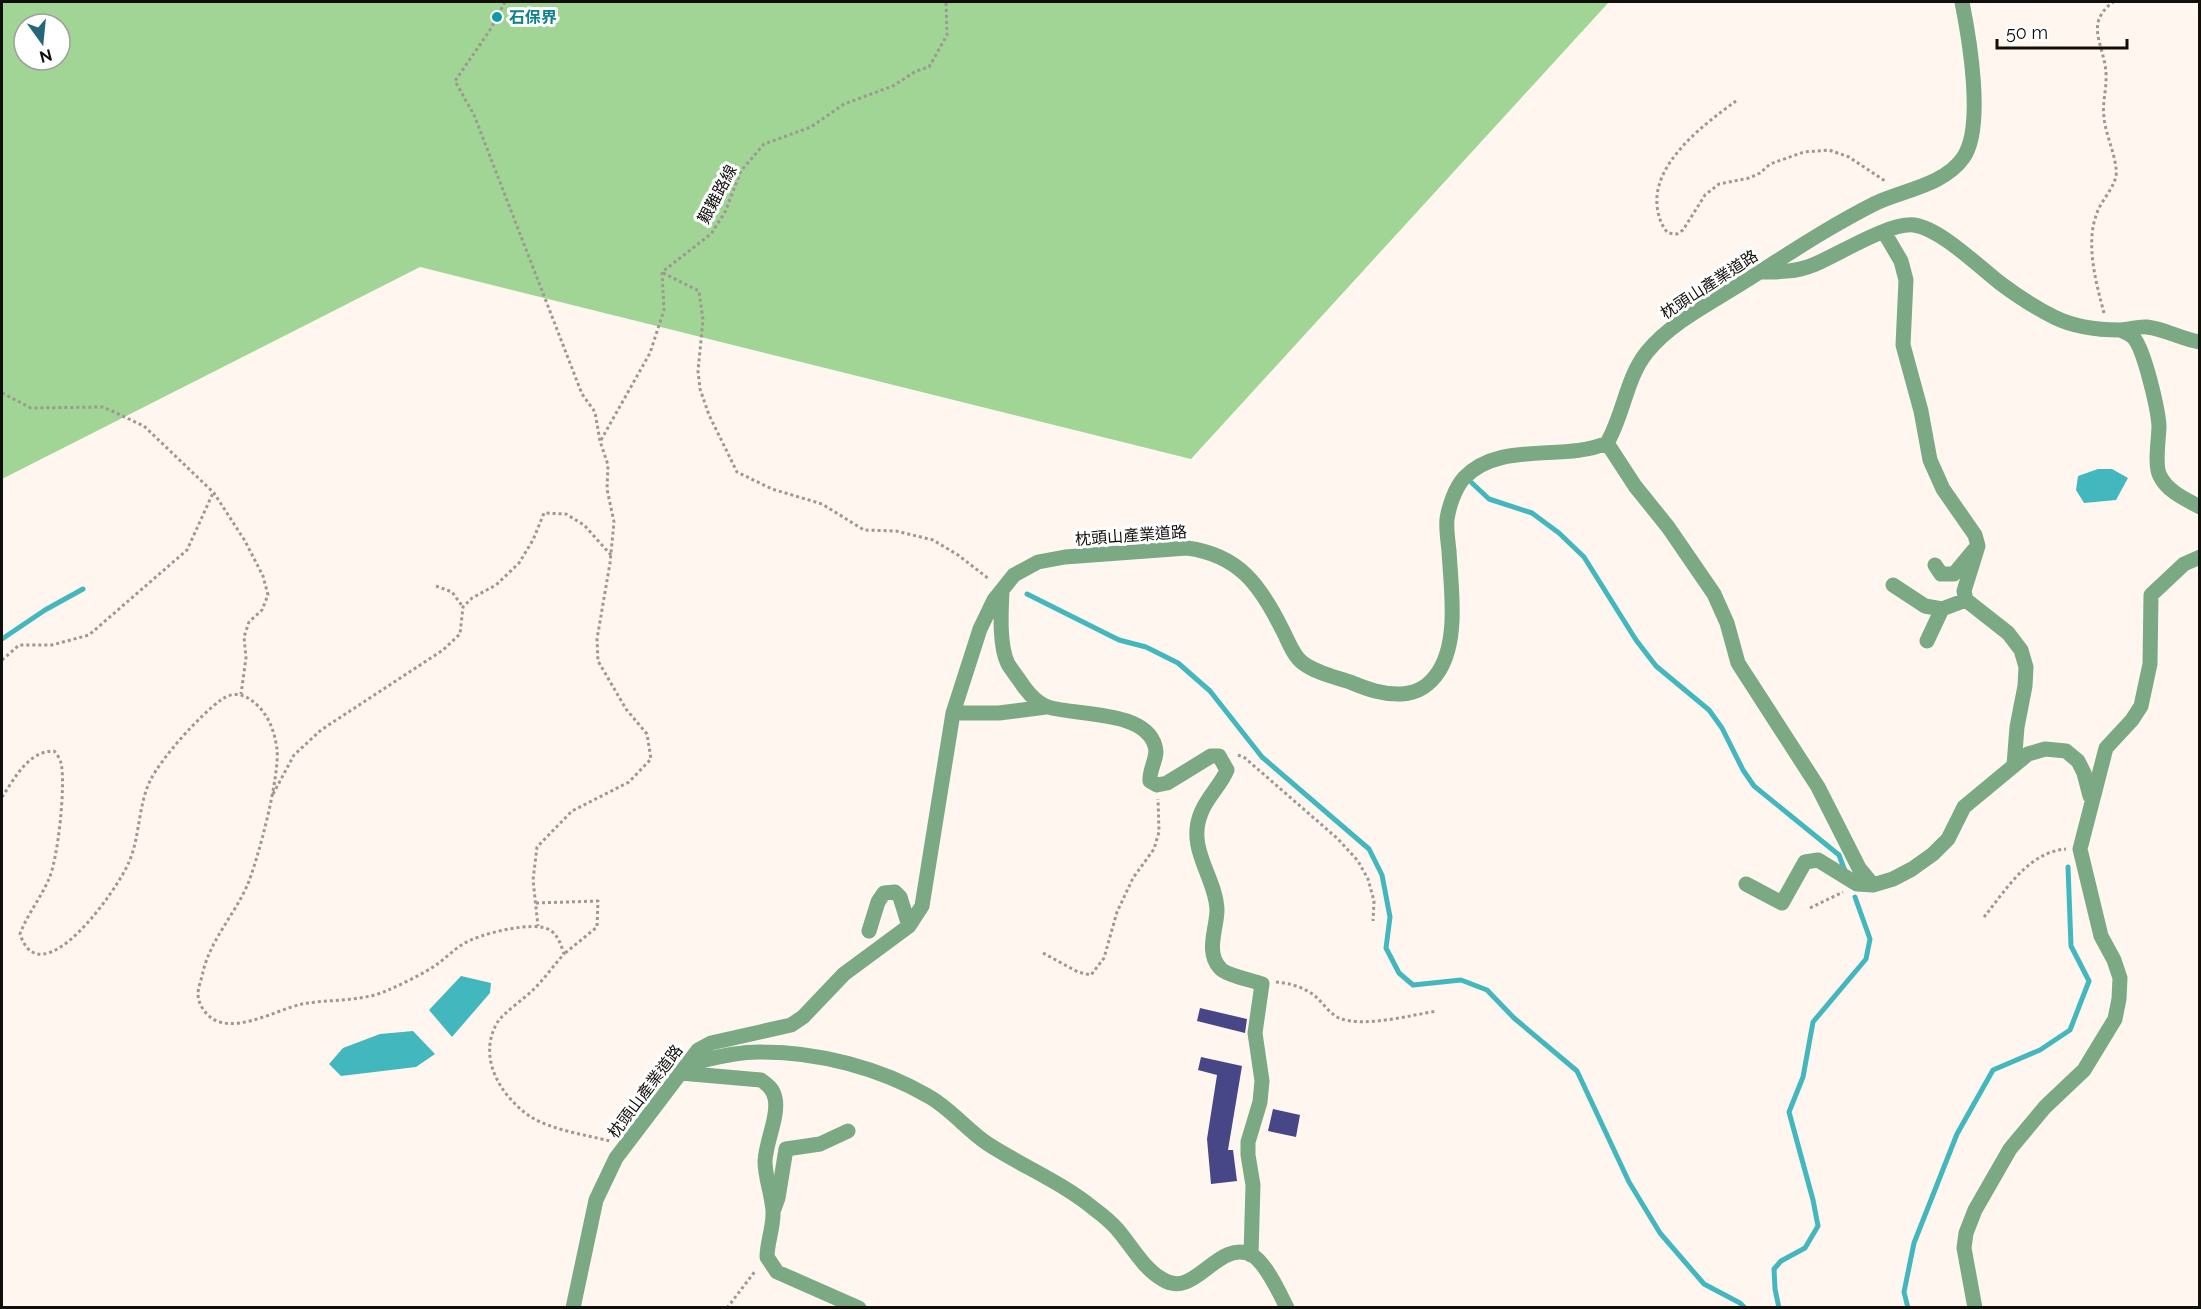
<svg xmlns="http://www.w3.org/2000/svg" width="2201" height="1309" font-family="Raleway,'Noto Sans TC',sans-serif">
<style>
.forest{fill:#a0d595;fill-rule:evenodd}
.water{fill:#42b8be}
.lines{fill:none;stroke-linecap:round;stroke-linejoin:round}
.stream{stroke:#42b8be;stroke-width:5}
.building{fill:#474787}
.path{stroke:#9d9892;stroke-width:3;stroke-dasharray:3 3;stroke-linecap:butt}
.street{stroke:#7aa984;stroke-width:15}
.culture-dot{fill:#0f9aa8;stroke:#fff;stroke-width:2}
.labels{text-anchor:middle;stroke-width:6;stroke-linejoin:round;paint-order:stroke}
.culture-label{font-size:16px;font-weight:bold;fill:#0d838f;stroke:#fff;text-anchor:start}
.street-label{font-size:16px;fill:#110f0c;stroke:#fff}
</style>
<rect width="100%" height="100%" fill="#fff7ef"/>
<path class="forest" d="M2,2h1607l-418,457 -771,-192 -418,212zM24,24h36v36h-36z"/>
<path class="water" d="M2098,469h14l16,9 -12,22 -32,3 -8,-13 2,-14z
M461,976l30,7 -1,10 -38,44 -23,-27z
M413,1031l22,23 -19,13 -75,9 -12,-12 14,-16 37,-14z"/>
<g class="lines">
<path class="stream" d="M1472,483l17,16 43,14 27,20 25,24 52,83 20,26 53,44 13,18 21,42 11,16 85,69 6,16
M1027,594l92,46 27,7 32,16 32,28 52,66 107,92 13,26 8,42 -4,31 13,25 14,12 48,-5 26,10 27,28 63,53 52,111 31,51 44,51 36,19 5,5
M2,639l43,-29 38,-21
M1779,1308l-4,-19 -1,-20 7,-8 24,-13 13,-22 -5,-26 -24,-88 14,-35 10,-55 53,-63 4,-20 -15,-42
M1908,1308l-4,-16 10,-49 43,-109 36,-64 47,-20 30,-20 19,-49 -18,-35 -3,-79"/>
</g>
<path class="building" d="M1200,1008l47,11 -2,14 -48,-12z
M1201,1057l41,9 -14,84h5l4,31 -26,3 -4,-45 10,-64 -19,-5z
M1273,1109l27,6 -4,22 -28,-6z"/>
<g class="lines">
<path class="path" d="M505,2l-15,28 -35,51 19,34 108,279 13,18 5,29 8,24 -1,24 7,33 -4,41 -13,76 1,22 28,48 21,25 4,25 -22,23 -57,29 -35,36 -4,33 5,46
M1736,101c-33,24 -88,65 -78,111 2,9 4,14 10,21l9,1 6,-4 22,-35 14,-11 30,-6 11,-5 10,-9 34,-12 25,-2 20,7 36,24
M663,273l36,18 4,29 -5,51 2,18 9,26 28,57 35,17 50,15 42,26 32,1 37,9 25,15 31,24
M2104,313c-8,-30 -19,-70 -7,-100 5,-15 22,-29 19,-45 -2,-17 -10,-33 -12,-50 -2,-15 3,-30 2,-45 -2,-29 -22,-49 7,-71
M2,393l29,15 72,-1 41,19 70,67 31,48 18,35 5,19 -6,15 -13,12 -5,15 2,21 -5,36
M601,440l49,-87 14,-43 -2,-38 49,-38 14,-22 16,-41 23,-27 47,-17 33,-23 49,-18 23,-15 13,-4 18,-32 -1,-33
M436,586l16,6 11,15
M2,660l17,-15h33l37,-10 98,-85 26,-57
M1238,755l7,3 93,81 20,22 10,18 6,22 -1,20
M273,794l21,-39 27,-25 122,-80 17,-16 3,-27 9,-9 24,-13 23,-22 14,-23 11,-27 22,1 18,11 27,30
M2,797c13,-19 26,-46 52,-46 3,3 6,8 7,12 5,20 -3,99 -13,118 -8,18 -21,34 -28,53 21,65 98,-45 109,-72 11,-25 9,-56 21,-81 11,-23 51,-67 71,-81 14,-11 28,-4 39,8 10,11 15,26 17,41 3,27 -19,111 -30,137 -13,29 -37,55 -44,86 -1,6 -5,15 -5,22 0,7 4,15 9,20 22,24 68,-4 95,-10 27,-5 58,-2 84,-13 16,-7 35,-16 50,-26 9,-6 17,-15 27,-21 16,-10 70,-24 87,-14 8,5 11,15 14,24 -10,11 -19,24 -30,35 -10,10 -30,23 -37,34 -20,35 4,74 34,94 21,13 55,18 79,24
M536,903l62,-2 -1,26 -33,27
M1810,908l33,-16
M1984,917c22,-27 44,-65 82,-68
M1043,953l35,19 13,3 13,-17 13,-46 16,-34 21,-29 5,-17 -1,-33
M1276,982c13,1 28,5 39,14 8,7 14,17 24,22 25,10 72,-3 98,-7
M727,1308l29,-38"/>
<path class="street" d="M1884,232l17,29 5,19 -3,65 18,66 9,49 13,29 32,46 3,11 -14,45 2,9 42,33 13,17 5,17 -1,19 -8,41 -3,38
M1760,272c19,0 36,0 53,-7 25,-10 76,-43 101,-40 27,4 64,41 86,58 16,12 36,25 54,34 20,10 44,13 66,13 9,0 18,-4 27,-3 18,2 34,12 53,15
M2121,330c3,2 9,4 12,7 11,11 25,72 26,89 0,12 -5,40 1,50 7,15 25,23 40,31
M1607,443l28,43 33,41 46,67 13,29 11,40 80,124 41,81 14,17 20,-6 19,-10 21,-15 15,-15 16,-32 64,-53 17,-5 21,2 12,10 6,12 6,23
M1935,565l6,9h13l20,-24
M1893,585l32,21 17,3 24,-9
M1002,592c-1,20 -3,54 6,72 5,8 11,15 16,23 6,8 15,17 24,20 29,9 97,3 107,39 4,11 -6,22 -5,35l7,4 10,-2 44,-27h8l8,14c-6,15 -20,27 -26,43 -15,36 15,64 16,97 0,18 -12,42 3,58 5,7 32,12 42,16l-7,49 7,48 -2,21 -12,40v13l5,30 -2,70
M1927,641l15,-32
M953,713h46l47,-6
M1746,884l36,19 23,-41 13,-2 39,24 16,1
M869,931l9,-29 6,-9 11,-1 5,5 9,29
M687,1064c24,-5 51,-13 76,-12 55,0 117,16 165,44 22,12 39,34 60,48 34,22 73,38 105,64 8,6 17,13 24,21 14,16 26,39 45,50 33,22 55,-41 90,-24 14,8 28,39 35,53
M680,1073l81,7c7,5 12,9 14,18 4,18 -9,43 -10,63 0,17 7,33 8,50 1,15 -6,31 -6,46l10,15 82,36
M774,1209l4,-11 8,-49 34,-5 28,-13
M573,1308l23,-108 20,-42 82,-108 13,-7 80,-18 12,-8 41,-43 65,-48 13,-20 31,-193 27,-84 14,-29 20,-25 24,-13 27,-5 122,-9c52,7 73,37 95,81 6,11 11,27 21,34 13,10 32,14 47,19 17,7 33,13 52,12 17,-1 28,-9 37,-23 20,-32 12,-83 10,-120 -1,-10 -3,-22 -2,-32 2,-13 8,-31 17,-41 36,-38 100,-16 143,-35 17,-29 19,-65 40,-91 24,-29 60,-47 92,-67 45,-28 89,-58 137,-82 28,-13 68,-18 87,-45 22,-30 6,-121 -1,-156
M1975,1308l-11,-60 2,-15 9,-23 35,-61 35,-42 39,-37 31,-51 4,-20 1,-21 -6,-18 -13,-24 -21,-87 26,-101 26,-28 9,-14 9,-42 1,-69 33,-31 16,-7"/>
</g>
<circle class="culture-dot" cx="497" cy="17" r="6"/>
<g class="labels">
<g class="culture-label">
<text x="509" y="23">石保界</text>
</g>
<g class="street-label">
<text transform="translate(717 194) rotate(-62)" y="6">艱難路線</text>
<text transform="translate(1709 284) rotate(-33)" y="6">枕頭山產業道路</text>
<text transform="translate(1131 535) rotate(-4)" y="6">枕頭山產業道路</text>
<text transform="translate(645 1091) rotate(-53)" y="6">枕頭山產業道路</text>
</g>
</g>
<rect width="2201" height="1309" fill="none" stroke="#110f0c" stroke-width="6"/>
<g transform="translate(42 42) rotate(165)"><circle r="28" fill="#ffffff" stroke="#a09f9e" stroke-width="1.5"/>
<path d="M0-4.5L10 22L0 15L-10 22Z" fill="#246779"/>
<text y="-9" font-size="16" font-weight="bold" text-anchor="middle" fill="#110f0c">N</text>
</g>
<path d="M1997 39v9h130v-9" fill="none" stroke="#110f0c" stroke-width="3"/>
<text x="2006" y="39" font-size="18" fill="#110f0c" stroke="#ffffff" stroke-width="4.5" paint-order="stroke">50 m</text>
</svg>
